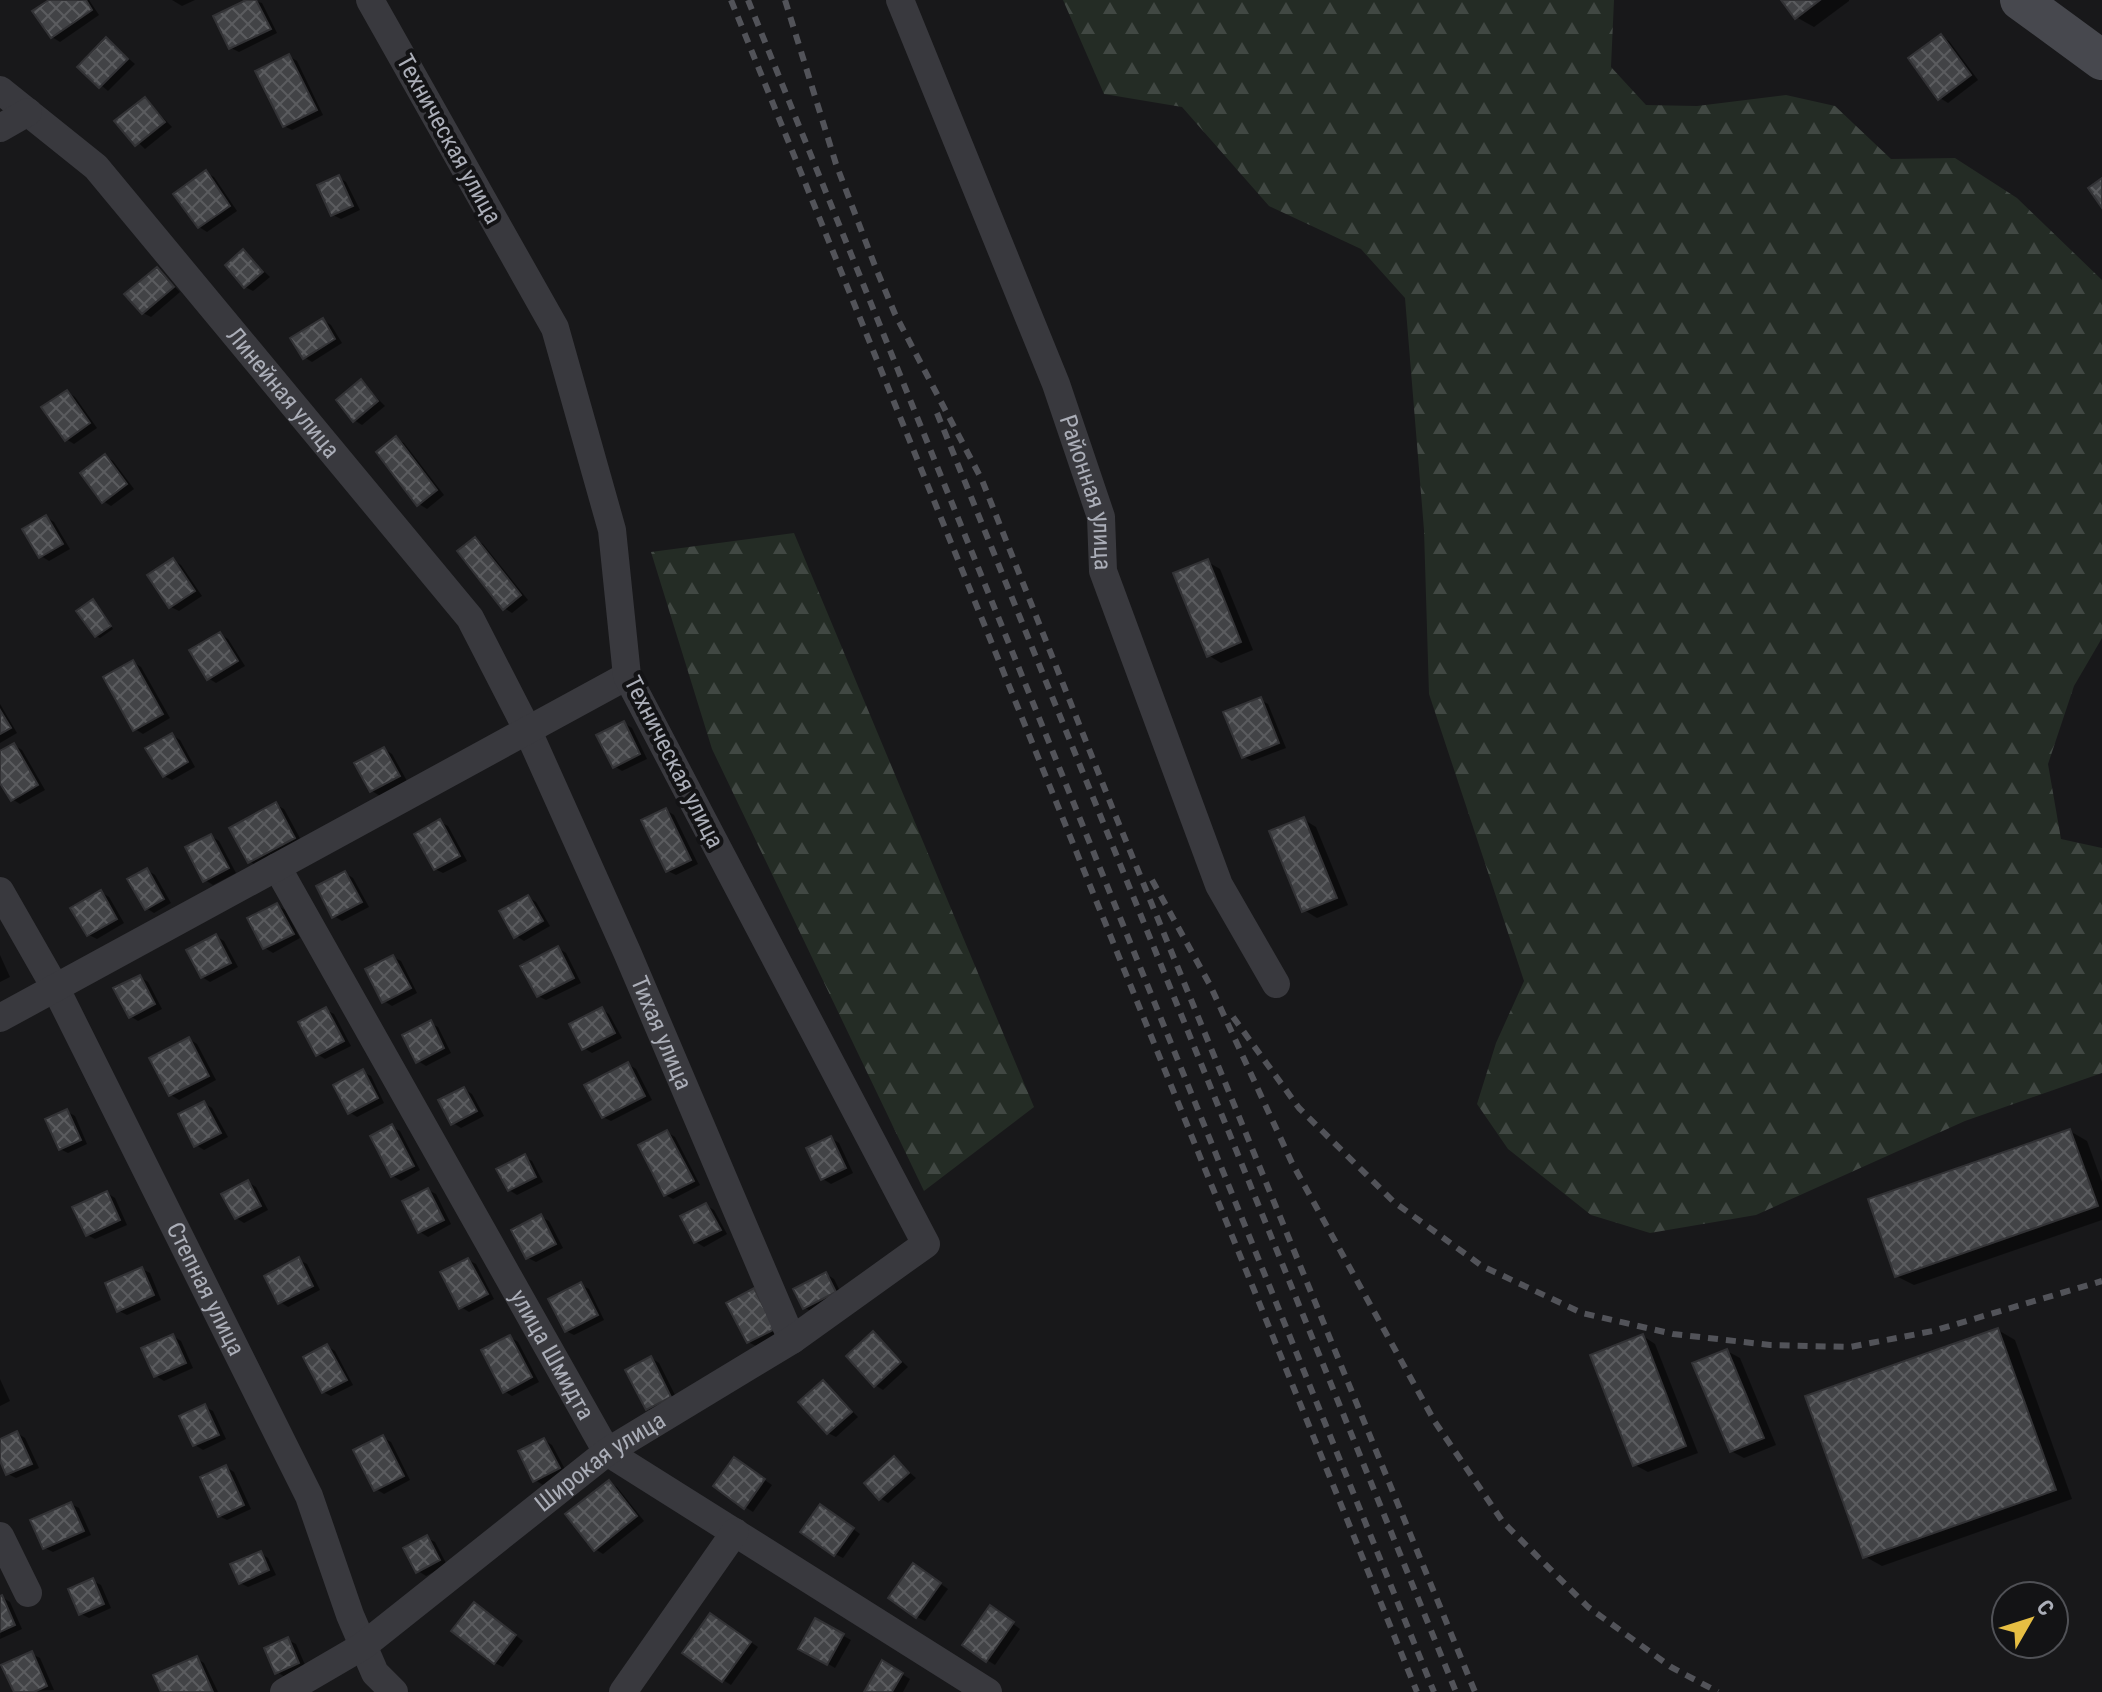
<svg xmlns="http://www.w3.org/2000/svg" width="2102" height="1692" font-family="'Roboto Condensed',sans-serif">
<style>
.forest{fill:url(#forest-firs)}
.shadow{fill:#0007}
.building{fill:url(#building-cross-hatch);stroke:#323235;stroke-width:2}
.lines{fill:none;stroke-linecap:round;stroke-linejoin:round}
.street{stroke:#39393e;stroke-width:28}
.secondary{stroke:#47484e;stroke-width:40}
.rail{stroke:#525359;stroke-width:6;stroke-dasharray:10 8;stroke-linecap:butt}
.labels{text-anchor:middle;stroke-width:8;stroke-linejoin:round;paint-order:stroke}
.street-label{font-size:24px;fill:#abaeb8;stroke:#131315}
</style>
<defs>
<pattern id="forest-firs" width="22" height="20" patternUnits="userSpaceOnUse" patternTransform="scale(2)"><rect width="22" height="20" fill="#242c25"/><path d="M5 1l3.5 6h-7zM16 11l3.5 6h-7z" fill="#414843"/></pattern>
<pattern id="building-cross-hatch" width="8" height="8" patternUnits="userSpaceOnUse" patternTransform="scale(2)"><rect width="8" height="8" fill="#424346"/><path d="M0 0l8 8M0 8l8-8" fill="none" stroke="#5b5c5f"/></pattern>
</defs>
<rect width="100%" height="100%" fill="#18181a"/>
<path class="forest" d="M1063,0h551l-3,67 35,38 51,1 89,-11 49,11 56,53 64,-1 62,40 85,82v358l-28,48 -26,78 13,75 41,9v225l-137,48 -209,94 -106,18 -59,-18 -83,-66 -31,-45 19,-61 28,-62 -95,-287 -5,-164 -19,-232 -44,-49 -92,-43 -87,-99 -78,-13z
M794,533l240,574 -110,84 -212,-442 -61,-197z"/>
<path class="shadow" d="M52,0h37l10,15 -39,27 -8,-5z
M172,0h23l-13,6z
M251,0l11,3 15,30 -38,19 -8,-4z
M1783,0h66v1l-35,26 -18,-10z
M1941,37l8,4 29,39 -30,23 -8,-5z
M107,40l28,24 -27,27 -28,-24z
M289,56l8,5 26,54 -31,15 -8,-4z
M145,99l27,28 -27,22 -28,-27z
M206,173l8,4 23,34 -30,21 -8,-5z
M338,177l8,5 14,28 -19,9 -8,-4z
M244,252l26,25 -17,14 -8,-4z
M157,269l23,23 -29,25 -8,-4z
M323,320l8,5 11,18 -30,19 -8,-5z
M361,382l24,24 -23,19 -8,-5z
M67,392l8,5 22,31 -23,16 -8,-5z
M396,439l8,4 40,52 -17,14 -8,-5z
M105,456l8,5 21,28 -23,17 -8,-5z
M46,517l8,5 16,27 -21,12 -8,-5z
M475,539l8,5 45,56 -16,13 -8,-5z
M173,560l8,5 21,31 -23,15 -8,-4z
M1208,562l12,7 33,81 -32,13 -13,-8z
M96,604l17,25 -13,9 -4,-2z
M220,634l8,5 17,27 -29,17 -8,-5z
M133,662l8,5 29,51 -27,16 -8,-5z
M1260,700l8,4 18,44 -34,13 -8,-4z
M0,704l17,29 -17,10z
M624,723l8,5 15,31 -25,12 -8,-5z
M172,735l8,5 15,27 -23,13 -8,-4z
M14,745l8,5 23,40 -25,14 -8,-5 -12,-20v-26z
M384,749l8,5 15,27 -27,15 -8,-5 -15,-27z
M276,805l8,4 18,33 -45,24 -8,-5z
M666,810l8,5 24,49 -22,11 -8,-4z
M1303,819l13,8 32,78 -31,13 -13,-8z
M440,822l8,4 19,35 -24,12 -8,-4z
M211,836l8,5 17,32 -23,12 -8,-5z
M147,870l8,5 16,28 -17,10 -8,-5z
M345,873l8,5 16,29 -27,14 -8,-5z
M101,892l8,5 15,26 -27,16 -8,-4z
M528,897l8,5 14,24 -26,15 -8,-5z
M277,905l8,5 15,28 -27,15 -8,-5z
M216,936l8,5 14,26 -28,15 -8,-5z
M558,948l8,5 15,30 -35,17 -8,-4z
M0,955l10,22 -10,5z
M393,957l8,4 16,32 -25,13 -8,-5z
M140,977l8,5 14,27 -24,12 -8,-5z
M601,1009l8,5 13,24 -30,15 -8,-5z
M326,1010l8,4 17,32 -26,13 -8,-5z
M430,1023l8,4 13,26 -25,13 -8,-5z
M189,1039l8,5 19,36 -37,20 -8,-5z
M628,1064l8,5 16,31 -41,21 -8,-4z
M363,1072l8,4 13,27 -27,14 -8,-5z
M464,1089l8,5 12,22 -23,12 -8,-5z
M204,1103l8,5 16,29 -24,13 -8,-5z
M66,1111l9,5 12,28 -19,9 -8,-4z
M392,1127l8,4 20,39 -19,11 -8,-5z
M2070,1131l17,10 15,41v38l-188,65 -18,-9z
M667,1132l8,5 25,48 -27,14 -8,-4z
M831,1138l8,5 14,30 -22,11 -8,-5z
M524,1157l8,4 11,21 -26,13 -8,-5z
M248,1182l8,5 12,23 -24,13 -8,-5z
M428,1190l8,4 15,30 -23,13 -8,-5z
M107,1193l8,5 12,27 -32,14 -8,-4z
M706,1205l8,5 13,24 -23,13 -8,-5z
M541,1217l8,4 14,27 -27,14 -8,-4z
M299,1260l8,4 13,26 -32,17 -8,-5z
M468,1260l8,4 18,35 -25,13 -8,-5z
M142,1269l8,4 11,27 -34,15 -8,-4z
M826,1274l8,5 9,18 -30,15 -8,-4z
M581,1285l8,4 15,31 -30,15 -8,-4z
M754,1291l8,4 20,38 -26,13 -8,-4z
M1998,1330l17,10 57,159 -190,67 -18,-10z
M874,1334l34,33 -25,23 -8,-5z
M173,1336l8,5 12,27 -29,13 -8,-5z
M1643,1336l12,8 43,109 -50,19 -13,-7z
M510,1337l8,5 21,40 -27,14 -8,-5z
M327,1346l8,5 18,34 -22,11 -8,-4z
M1727,1351l13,7 36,87 -32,13 -13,-7z
M651,1358l8,5 19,38 -23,12 -8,-4z
M0,1379l10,22 -10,5z
M824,1382l34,35 -22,20 -8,-4z
M205,1407l8,4 13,28 -23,11 -8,-5z
M17,1433l8,5 14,30 -23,10 -8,-4 -8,-18v-15z
M382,1437l9,5 19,38 -26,14 -8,-5z
M544,1440l8,5 15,28 -24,12 -8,-5z
M894,1459l22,19 -28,25 -8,-5z
M742,1464l30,21 -19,27 -8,-5z
M226,1467l8,5 17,37 -24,11 -8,-4z
M609,1482l8,5 27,34 -41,33 -8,-5z
M71,1504l8,4 12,27 -38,17 -8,-4z
M829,1511l31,23 -17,24 -8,-4z
M427,1538l8,4 12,23 -21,11 -8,-5z
M260,1553l8,5 8,17 -28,12 -8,-4z
M921,1570l27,19 -23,32 -8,-4z
M93,1581l8,4 10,23 -22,10 -8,-4z
M2,1597l8,5 12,27 -22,10z
M482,1609l41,32 -20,26 -8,-4z
M997,1612l23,17 -25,36 -8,-5z
M719,1620l39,27 -27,38 -8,-5z
M816,1621l35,19 -16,28 -34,-20z
M288,1640l8,4 10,23 -21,10 -8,-5z
M32,1654l8,4 14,32 -38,2z
M196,1658l8,5 14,29h-55z
M883,1663l27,16 -7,13h-36z"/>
<path class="building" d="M49,0h37l6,10 -41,28 -19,-27z
M246,0h10l15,29 -42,20 -16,-33z
M1781,0h39l-25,19z
M1941,34l30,41 -33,25 -30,-42z
M106,37l22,22 -29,29 -22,-21z
M289,54l28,56 -34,17 -28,-56z
M145,97l20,25 -30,24 -21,-25z
M206,170l24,36 -32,22 -25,-34z
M339,175l14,31 -22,10 -14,-31z
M2102,178v30l-14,-20z
M243,249l20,23 -19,16 -19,-23z
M157,267l17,20 -32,27 -18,-20z
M323,318l12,21 -32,20 -13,-21z
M361,379l17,22 -25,21 -17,-22z
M67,390l23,33 -25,18 -24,-34z
M396,436l41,54 -20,16 -41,-54z
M105,454l22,30 -25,19 -22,-30z
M46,515l17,29 -24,14 -17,-29z
M475,537l46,58 -18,15 -46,-59z
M173,558l22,33 -26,17 -22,-33z
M1208,559l33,83 -34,15 -34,-84z
M93,599l18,27 -16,11 -19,-26z
M220,632l18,29 -31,19 -18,-30z
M133,660l30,54 -30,17 -30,-54z
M1261,697l18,46 -37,15 -19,-46z
M0,710l11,18 -11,6z
M624,721l16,33 -27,14 -17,-33z
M172,733l16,29 -25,15 -18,-29z
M14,743l24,42 -27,16 -11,-18v-32z
M384,747l16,29 -30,16 -16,-29z
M276,802l19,36 -47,25 -19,-35z
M666,808l25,52 -25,12 -25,-52z
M1304,817l33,81 -35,14 -33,-81z
M440,819l20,37 -26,14 -20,-36z
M211,834l18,34 -26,14 -18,-35z
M147,868l17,31 -19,11 -18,-31z
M345,871l17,31 -30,16 -16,-32z
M101,890l16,29 -30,17 -17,-28z
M528,895l15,26 -29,17 -15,-27z
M277,903l17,31 -31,15 -16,-31z
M216,934l15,29 -30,15 -15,-28z
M558,946l16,32 -37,19 -17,-31z
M393,955l18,33 -29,15 -17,-34z
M140,975l15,29 -26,14 -16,-30z
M326,1007l18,34 -28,15 -18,-34z
M602,1007l13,26 -33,17 -13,-26z
M431,1020l13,28 -28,15 -14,-28z
M189,1037l20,39 -40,20 -20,-38z
M628,1062l17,34 -43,22 -18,-33z
M363,1069l15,29 -30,16 -15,-29z
M464,1087l13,24 -26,14 -13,-25z
M204,1101l17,32 -27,14 -16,-33z
M67,1109l14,31 -22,10 -14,-31z
M392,1124l22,42 -23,11 -21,-41z
M2070,1129l28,77 -203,71 -27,-78z
M667,1130l27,51 -30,15 -26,-51z
M831,1136l15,32 -25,12 -15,-32z
M525,1154l11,23 -28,14 -12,-22z
M248,1180l13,26 -26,13 -14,-25z
M428,1188l16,32 -26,13 -16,-32z
M107,1191l13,29 -34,16 -14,-29z
M706,1203l15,27 -27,13 -14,-27z
M541,1214l15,30 -30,15 -15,-29z
M299,1257l14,29 -35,18 -14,-28z
M468,1258l20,36 -29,15 -19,-37z
M142,1267l12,28 -37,17 -12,-29z
M826,1272l10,20 -33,17 -10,-20z
M581,1282l17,33 -33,17 -17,-33z
M754,1288l21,41 -28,14 -21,-40z
M1998,1328l58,162 -193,68 -58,-162z
M873,1331l28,31 -27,25 -28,-31z
M173,1334l13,29 -32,14 -13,-29z
M1643,1334l43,112 -53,20 -43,-111z
M510,1335l22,42 -29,16 -22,-43z
M327,1344l20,36 -25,13 -19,-36z
M1727,1349l37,89 -34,14 -38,-89z
M651,1356l20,41 -25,13 -21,-40z
M823,1380l29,32 -25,22 -29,-32z
M205,1404l14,31 -26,11 -14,-30z
M17,1431l15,33 -26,11 -6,-14v-22z
M383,1435l21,41 -30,15 -21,-41z
M544,1438l16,30 -27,14 -15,-31z
M894,1456l15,17 -30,27 -15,-17z
M734,1457l31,22 -21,30 -31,-23z
M226,1465l18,40 -26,12 -18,-40z
M609,1480l28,36 -43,35 -29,-37z
M71,1502l13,29 -41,18 -13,-29z
M820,1504l34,24 -20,28 -34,-24z
M427,1535l13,25 -24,13 -13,-25z
M261,1551l8,19 -30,14 -9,-20z
M913,1563l28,20 -25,35 -28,-20z
M93,1578l11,26 -25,11 -11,-26z
M2,1595l13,30 -15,7v-36z
M474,1602l42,33 -22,29 -43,-33z
M990,1605l24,17 -28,40 -24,-17z
M710,1613l41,29 -29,40 -40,-29z
M815,1618l29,16 -17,31 -29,-16z
M288,1637l11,26 -24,11 -11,-26z
M32,1651l15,35 -13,6h-20l-13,-27z
M197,1656l16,36h-52l-8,-17z
M882,1660l21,13 -11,19h-28z"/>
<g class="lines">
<g class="street">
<path id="s1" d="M900,0l156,384 45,133 2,54 116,314 57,99"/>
<path id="s2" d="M0,90l96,77 374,451 57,111 100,223 165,388"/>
<path d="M0,128l28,-16"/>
<path id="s3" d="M277,867l330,585 381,240"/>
<path id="s4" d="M0,891l56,98 253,507 41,119 25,58 19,19"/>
<path d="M0,1018l627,-342"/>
<path d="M0,1536l28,57"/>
<path id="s5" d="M284,1692l79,-46 244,-194 185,-112 134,-96 -299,-568 -15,-146 -57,-202 -185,-328"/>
<path d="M623,1692l112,-160"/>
</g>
<path class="secondary" d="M2020,0l82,60"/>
<path class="rail" d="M731,0l686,1692
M748,0l686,1692
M785,0l51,164 39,102 20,48 87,166 130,327 363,885
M937,413l519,1279
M1152,880l58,105 82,178 143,259 68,100 85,85 83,60 47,25
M1233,1017l66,91 95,94 88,64 100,47 91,21 97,11 80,2 83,-16 169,-50"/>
</g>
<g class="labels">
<g class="street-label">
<text transform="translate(449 139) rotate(61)" y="8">Техническая улица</text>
<text dy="8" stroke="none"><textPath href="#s2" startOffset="416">Линейная улица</textPath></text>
<text dy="8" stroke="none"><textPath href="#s1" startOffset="528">Районная улица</textPath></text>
<text transform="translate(674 762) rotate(63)" y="8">Техническая улица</text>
<text dy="8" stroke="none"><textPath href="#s2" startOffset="1166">Тихая улица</textPath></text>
<text dy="8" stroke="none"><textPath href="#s4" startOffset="448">Степная улица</textPath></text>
<text dy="8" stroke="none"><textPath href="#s3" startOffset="560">улица Шмидта</textPath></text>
<text dy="8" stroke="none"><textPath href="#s5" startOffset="392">Широкая улица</textPath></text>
</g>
</g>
<g transform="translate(2030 1620) rotate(51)"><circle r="38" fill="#131315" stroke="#505156" stroke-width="2"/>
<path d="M0-6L14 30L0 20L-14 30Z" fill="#e6be43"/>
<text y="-12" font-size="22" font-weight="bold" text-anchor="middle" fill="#abaeb8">С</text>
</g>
</svg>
